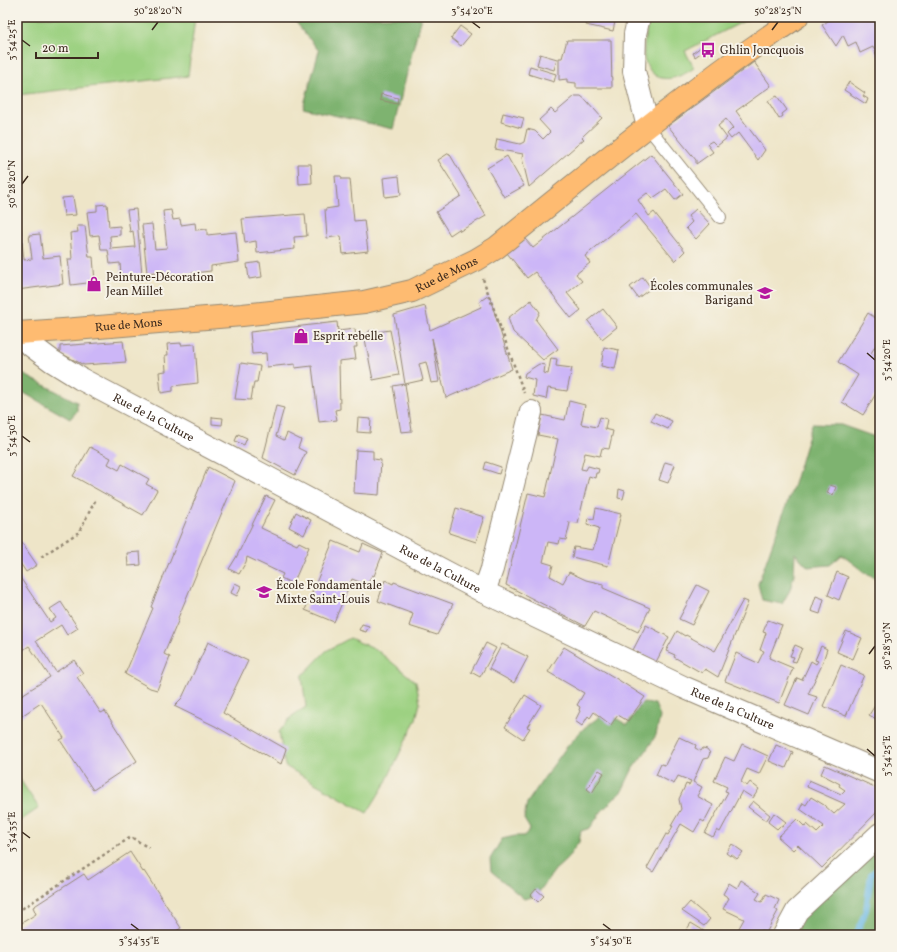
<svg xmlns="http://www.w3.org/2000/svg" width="897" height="952" font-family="Vollkorn,serif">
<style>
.green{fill:#9dd182;stroke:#6c7e50}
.forest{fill:#7eb370;stroke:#5c6e47}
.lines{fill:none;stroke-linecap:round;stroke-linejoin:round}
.stream{stroke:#69b8e4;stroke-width:6}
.building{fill:#ccb6f7}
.lane-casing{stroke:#948873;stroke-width:14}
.street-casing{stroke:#948873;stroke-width:24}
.primary-casing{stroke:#948873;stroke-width:24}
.path{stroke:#948873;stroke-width:2.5;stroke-dasharray:3 3;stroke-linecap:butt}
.lane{stroke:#fff;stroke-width:12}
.street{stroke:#fff;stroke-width:22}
.primary{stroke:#febb71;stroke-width:22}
.ticks{fill:none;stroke:#3b2a1e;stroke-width:1.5}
.labels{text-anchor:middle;stroke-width:4;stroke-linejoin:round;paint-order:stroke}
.poi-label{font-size:12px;fill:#3b2a1e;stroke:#f7f3e8;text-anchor:start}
.street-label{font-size:12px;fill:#3b2a1e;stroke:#f7f3e8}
.neatline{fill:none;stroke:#3b2a1e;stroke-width:1.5}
.ticks-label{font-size:10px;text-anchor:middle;fill:#3b2a1e}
</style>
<rect width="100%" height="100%" fill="#f7f3e8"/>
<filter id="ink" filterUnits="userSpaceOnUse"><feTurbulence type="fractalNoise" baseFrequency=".025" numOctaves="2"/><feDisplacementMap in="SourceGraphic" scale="8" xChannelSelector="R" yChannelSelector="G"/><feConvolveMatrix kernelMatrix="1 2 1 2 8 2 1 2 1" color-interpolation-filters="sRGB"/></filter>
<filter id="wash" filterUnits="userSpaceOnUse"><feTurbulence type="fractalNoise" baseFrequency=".012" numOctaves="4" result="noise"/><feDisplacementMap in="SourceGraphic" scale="16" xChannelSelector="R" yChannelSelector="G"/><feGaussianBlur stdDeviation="0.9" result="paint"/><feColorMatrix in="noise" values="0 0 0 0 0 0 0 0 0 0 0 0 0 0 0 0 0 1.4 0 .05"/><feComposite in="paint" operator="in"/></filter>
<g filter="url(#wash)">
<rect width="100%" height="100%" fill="#eee5c8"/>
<path class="green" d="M17,17h178l-7,59 -171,19z
M649,17h103l-67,34 9,17c-14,10 -36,18 -46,-1 -2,-3 -3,-6 -4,-9 -1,-14 3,-28 5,-41z
M350,638l28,13 38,31 4,21 -4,16 -31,65 -18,29 -82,-47 -6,-34 13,-16 14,-9 -4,-31 24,-25z
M17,775l22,33 -22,15z"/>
<path class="forest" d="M292,17h129l-28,112 -90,-21 16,-57z
M17,371l60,31v9l-7,8 -53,-30z
M812,424l29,1 34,12 5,4v139l-16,-8 -22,-17 -12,10 -22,2 -13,-14 -1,21 -4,16 -8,14 -20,-4 -4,-16 36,-100z
M642,703l13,1 5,13 -4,18 -10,16 -13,17 -11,23 -21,21 -11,16 -9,3 -2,11 -13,18 -11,10 -19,26 -12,3 -33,-28 -1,-12 12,-20 13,-3h9l6,-7 -6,-10 3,-16 17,-25 21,-29 19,-21 22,-16 21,13z
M880,834v101h-96z"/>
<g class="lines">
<path class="stream" d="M856,935l10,-25 5,-36 9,-7"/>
</g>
<g id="blocks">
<path class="building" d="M588,17h28l-3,14 -27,-6z
M834,17h46v30h-1l1,8 -3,1 -4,-9 -13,6 -4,-11 -8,4 -5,-11 -7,11 -14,-21z
M460,26l11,8 -10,12 -10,-8z
M567,40h44l1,48h-36v-5l-9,-1v-3l-8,1v-22h3z
M702,46l3,4 -10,7 -2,-4z
M540,54l17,5 -3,11 -17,-5z
M754,62l17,24 -35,25 29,39 -7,10 -20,-27 -7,6 -4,-5 6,-6 -7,-9 -8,7 9,12 -10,8 -5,-5 -5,3 6,8 -17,12v-4l-28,-34z
M530,66l26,8 -2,8 -26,-8z
M849,82l16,11 -2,3 5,3 -2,5 -22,-14z
M381,94l17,4 -1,6 -17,-4z
M575,96h6l6,5 15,17 -20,19 2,2 -55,48 -7,-29 1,-4 -28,-5 2,-10 23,5 4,-2 3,-13 8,2 8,8 7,-7 -11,-12 12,-11 4,4z
M777,96l10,14 -5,4 1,2 -4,3 -11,-18z
M503,113l21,5 -3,10 -20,-6z
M449,153l37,63 -26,15 -1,-2 -9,6 -14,-23 25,-16 -23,-36z
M651,154l32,40 -8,6 -9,-11 -13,9 -6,-5 -9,7 11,16 5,-4 31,39 -10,10 -39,-47 -51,42 5,7 -14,11 6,7 -15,12 14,17 -10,8 -36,-46 -8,6 -20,-25 18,-14 8,9z
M507,156l17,30 -20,11 -17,-29z
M298,164h13l1,19 -13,1z
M335,176h6l1,3h8l4,42 10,-1 4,31 -25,3 -2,-18 -14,2 -2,-29 13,-2z
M399,176l2,19 -16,2 -2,-19z
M73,197l3,18 -12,1 -2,-18z
M107,204l2,23 11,-1v9l-10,1 1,13 24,-2 -2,-16 -3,1 -3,-22 9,-1 6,65 -21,2 -1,-13 -10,1 -2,-14h-7l-2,-15 -9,1 -3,-24 10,-1v-6z
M696,209l14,15 -14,15 -10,-11 6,-6 -4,-6z
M171,210l2,10 7,-1 1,6 14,-2 1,7 11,-1v6l29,-3 3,30 -28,4v5l-54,6v-5l-10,1 -5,-48 10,-1 3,25 12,-1 -4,-37z
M305,214l2,22 -13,1 1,12 -38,4 -1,-12 -11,2 -3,-24z
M20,223l4,37 8,-1 -3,-24 11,-1 3,24 17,-2 3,28 -46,6v-66z
M77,226h8l4,31h4l2,25 -24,3 -3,-26h4l-2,-26 8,-1z
M260,262l2,15 -13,2 -2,-15z
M643,277l8,11 -13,10 -8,-11z
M489,295l23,74 -66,29 -14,-60 7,44 -8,1 -5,-21 -7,2 4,16 -18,4 -11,-69 31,-9 5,24 51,-23 -2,-5z
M531,300l9,12 -4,8 22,29 -15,11 -30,-28 -5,-14z
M603,309l14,18 -15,12 -14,-18z
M868,313l12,8v18l-9,14 9,5v29l-17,28 -21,-13 16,-27 -20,-13z
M337,322l1,9 17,-2 2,18h-3l2,12 -17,2 1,48 -5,1 2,10 -18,2 -7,-56 -17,2v-4l-28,3 -1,-14 -14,1 -2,-22z
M375,330l2,2 13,-2 9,45 -26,5 -9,-46h4l1,-3z
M123,341l3,21 -42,3 -24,-12v-7z
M181,343v2l14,-1 3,39 -25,3v5l-12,2 -2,-21 7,-1 -1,-16h3l-1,-11z
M604,347l15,3 -4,19 -14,-3z
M551,358l6,1 -1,7 16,2 -5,23 -19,-3 -2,11 -13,-3 2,-16 -11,-3 1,-4 14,-9 6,1 -1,8 4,1z
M241,363l19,3 -3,16h-3l-3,18 -16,-1z
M405,384l7,47 -11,1 -8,-46z
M569,401l16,4 -4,19 16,3 3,-10 7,2 -2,10 8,2 -4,18 -7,-1 -2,8 -15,-3 -4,16 5,1 2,-4 11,3 -1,4h-2l-1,5 -6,-2 -11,47 -10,-1 2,1 -4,17 -6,-1 -1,5 -11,-2 -5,20 10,3 -3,11 13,7 6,-11 17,8 17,4v4l47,20 -12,24 -44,-21 -9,15 -79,-41 22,-92 17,4 13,-58 -20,-4 4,-20 23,5z
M276,406l8,2 -8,28 8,4 3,-7 14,7 -3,8 8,4 -11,23 -32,-17z
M655,413l17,8 -4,8 -17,-8z
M212,417l11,1 -1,7 -10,-1z
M358,418l13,1 -1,14 -13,-1z
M238,434l9,4 -3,7 -9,-4z
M90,447l21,11 -3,6 11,6 3,-6 27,15 -3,5 11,6 -14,25 -70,-39z
M356,450l17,1v8l8,1 -2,35 -25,-2z
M486,462l15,5 -2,7 -15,-5z
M665,462l10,3 -7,18 -9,-3z
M208,467l27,14 -57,137 1,1 -15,35 6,3 -13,33 -7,-2 -25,-14 28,-66 -2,-1z
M830,485l6,2 -3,8 -6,-2z
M619,489l6,2 -2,8 -5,-1z
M266,496l9,4 -14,28 36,17 2,-3 10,5 -16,37 -12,-6 2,-4 -36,-17 -1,5 -7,12 -10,-5 8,-13z
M456,508l28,9 -8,25 -27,-9z
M596,508l25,6 -13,52 -36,-9 2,-10 19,3 6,-22 -12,-4 1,-6 6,1z
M296,512l15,8 -7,15 -15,-8z
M20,540l17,25 -11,7 -6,-9 -3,3v-23z
M333,541l27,11 3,-8 20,9 -9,23 -2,-1 -5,10 -15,-6 -18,43 -29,-12z
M140,552l1,13 -13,1 -1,-13z
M837,572l11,5 -9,23 -11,-5z
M17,573l33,49 6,-4 -6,-9 11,-7 17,26 -11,7 -6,-10 -25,16 20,31 18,-12 9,13 -6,4 24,36 4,-2 32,50 -44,29 -33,-50 4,-2 -23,-35 -24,16v-21l33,-21 -21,-31 -12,8z
M385,580l8,4 1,-2 59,22 -16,31 -28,-9 4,-12 -35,-13z
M235,583l6,3 -4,10 -6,-3z
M697,585l12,6 -17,34 -13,-6z
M816,596l8,3 -4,15 -9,-3z
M743,600l5,2 -30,75 -13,-8 -3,4 -28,-16 1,-2 -9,-4 11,-20 8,5 1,-1 29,16z
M768,620l14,5 -13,33 24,10 -14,35 -54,-22 11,-28 22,10 6,-12 -4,-1 6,-17 -3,-1z
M362,624l7,2 -3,6 -7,-2z
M646,625l23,12 -13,25 -23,-12z
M846,631l16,7 -9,21 -16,-7z
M208,642l40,19 -25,52 63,36 -5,15 -66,-38 -41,-20 8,-8z
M486,643l10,5 -16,29 -9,-5z
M502,644l26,13 -14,26 -25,-14z
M795,645l7,3 -6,14 -4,-1 2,-4 -4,-1z
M821,646l6,3 -6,18 -13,27 9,3 -8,18 -24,-10 12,-27 5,2 9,-19 5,3 2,-3 -3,-1z
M564,647l53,32 28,18 -17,24 -10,-6 -7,10 -17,-13 -4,6 -2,-2 -6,10 -7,-5 5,-10 -1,-1 1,-3 -3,-2 7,-12 -36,-21z
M841,665l23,10 -18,41 -23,-10z
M525,695l16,10 -14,22 3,1 -7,11 -18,-12z
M879,699l1,1v17l-2,3 -9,-5z
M679,737l17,8 -1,3 6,3 2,-3 4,1 3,4 -2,5 -5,1 -10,23 9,5 -5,9 16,9 -9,17 -3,-2 -7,12 -13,-8 -28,48 -6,-4 19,-34 2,1 5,-9h-2l10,-17 -2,-10 7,-15 3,1 2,-4 -13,-5 -4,8 -18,-9 5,-11 4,1z
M742,744l26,12 -9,18 -12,-5 -6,13 6,4 3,-4 9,7 -6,9 -11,-7 -22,41 -3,-2 -4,7 -8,-4 23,-41 -3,-1 2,-4 -13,-6 11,-24 9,4z
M776,745l17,7 -7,16 -17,-7z
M825,765l52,23 3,3v18l-58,59 -24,-23 -5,5 -15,-13 19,-18 8,8 2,-3 10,9 7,-7 -24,-17 3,-6 3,2 5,-8 13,8 10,9 11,-10 -38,-17 2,-7 32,14 4,-4 -6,-4 1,-2 -19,-10z
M599,770l5,3 -12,20 -5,-4z
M753,801l17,14 -4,6 -18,-14z
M774,813l12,9 -4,5 -2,-1 -3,3 -9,-7z
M732,844l11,8 -6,7 -6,-5 -1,2 -4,-3z
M130,852l13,20 1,-1 37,57 -11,7h-153v-9l19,-12 -3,-7 51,-33 4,6z
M741,880l19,13 -4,6 6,3 4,-8 13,6 -4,9 3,2 -12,22 -4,-3 -3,5h-24l9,-16 -21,-10 6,-11 -6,-4 6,-11 8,5z
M536,889l8,7 -6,6 -7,-7z
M690,902l20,17 -6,7 -22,-15z
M691,923l10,6 8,6h-23l-2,-1z"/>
</g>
</g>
<g filter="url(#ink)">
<use href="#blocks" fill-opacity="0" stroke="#948873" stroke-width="1"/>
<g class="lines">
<g class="lane-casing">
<path id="lane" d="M648,127l72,90"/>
</g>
<g class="street-casing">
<g id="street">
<path d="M639,17l-4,17 -1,37 14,56"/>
<path id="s1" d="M17,335l35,26 29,18 403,213 199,95 197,85"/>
<path d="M484,592l8,-23 39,-157"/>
<path d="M784,935l13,-24 83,-77"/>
</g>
</g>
<g class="primary-casing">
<g id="primary">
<path id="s2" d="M17,333l46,-3 179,-15 122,-13 48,-11 64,-31 20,-12c98,-79 196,-160 301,-231"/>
</g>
</g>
<path class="path" d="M483,279l41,114
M41,557l38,-25 17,-33
M17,912l114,-75 18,11"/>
<use href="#lane" class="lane"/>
<use href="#street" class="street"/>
<use href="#primary" class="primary"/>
</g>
</g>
<path class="ticks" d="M472,22l8,6M152,30l6,-8M772,30l6,-8M22,40l8,6M22,184l6,-8M867,353l8,7M22,436l8,6M869,654l6,-8M867,749l8,7M22,832l8,6M131,924l8,6M603,924l8,6"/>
<defs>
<g id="bus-bare" transform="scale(1.2)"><path d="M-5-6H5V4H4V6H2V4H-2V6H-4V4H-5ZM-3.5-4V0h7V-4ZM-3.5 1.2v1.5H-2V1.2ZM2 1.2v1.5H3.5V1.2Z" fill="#b5179e" stroke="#f7f3e8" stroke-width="2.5" paint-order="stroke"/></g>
<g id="shop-bare" transform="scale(1.2)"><path d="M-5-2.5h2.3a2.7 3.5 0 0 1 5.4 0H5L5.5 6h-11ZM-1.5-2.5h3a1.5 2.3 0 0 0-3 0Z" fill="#b5179e" stroke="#f7f3e8" stroke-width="2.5" paint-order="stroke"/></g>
<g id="school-bare" transform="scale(1.2)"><path d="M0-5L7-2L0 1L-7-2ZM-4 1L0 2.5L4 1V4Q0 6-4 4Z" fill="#b5179e" stroke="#f7f3e8" stroke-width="2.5" paint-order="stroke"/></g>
</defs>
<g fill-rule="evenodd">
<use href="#bus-bare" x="708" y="50"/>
<use href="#shop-bare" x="94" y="284"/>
<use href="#school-bare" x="765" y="293"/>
<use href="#shop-bare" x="301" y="336"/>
<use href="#school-bare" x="264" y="592"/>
</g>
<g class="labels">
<g class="poi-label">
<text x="720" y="54">Ghlin Joncquois</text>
<text x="106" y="281">Peinture-Décoration<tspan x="106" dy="14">Jean Millet</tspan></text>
<text x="753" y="290" text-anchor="end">Écoles communales<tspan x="753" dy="14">Barigand</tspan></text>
<text x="313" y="340">Esprit rebelle</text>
<text x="276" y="589">École Fondamentale<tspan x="276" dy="14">Mixte Saint-Louis</tspan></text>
</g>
<g class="street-label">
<text dy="4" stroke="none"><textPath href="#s2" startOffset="436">Rue de Mons</textPath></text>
<text dy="4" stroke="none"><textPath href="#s2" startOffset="112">Rue de Mons</textPath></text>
<text dy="4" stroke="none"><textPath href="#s1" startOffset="160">Rue de la Culture</textPath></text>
<text dy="4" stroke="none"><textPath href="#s1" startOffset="484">Rue de la Culture</textPath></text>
<text dy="4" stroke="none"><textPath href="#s1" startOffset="808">Rue de la Culture</textPath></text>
</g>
</g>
<rect width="897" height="952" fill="none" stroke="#f7f3e8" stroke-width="44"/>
<path d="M36 52v6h62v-6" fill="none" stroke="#3b2a1e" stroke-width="2"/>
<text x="42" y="52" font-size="12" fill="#3b2a1e" stroke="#f7f3e8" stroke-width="3" paint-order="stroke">20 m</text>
<rect x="22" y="22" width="853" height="908" class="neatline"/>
<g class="ticks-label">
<text x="158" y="14">50°28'20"N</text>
<text x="472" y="14">3°54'20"E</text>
<text x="778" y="14">50°28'25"N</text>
<text transform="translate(11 40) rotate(-90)" y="4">3°54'25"E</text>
<text transform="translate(11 184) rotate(-90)" y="4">50°28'20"N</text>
<text transform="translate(886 360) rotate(-90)" y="4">3°54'20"E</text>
<text transform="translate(11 436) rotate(-90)" y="4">3°54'30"E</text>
<text transform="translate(886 646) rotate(-90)" y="4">50°28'30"N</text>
<text transform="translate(886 756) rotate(-90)" y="4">3°54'25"E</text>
<text transform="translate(11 832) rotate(-90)" y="4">3°54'35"E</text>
<text x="139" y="944">3°54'35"E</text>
<text x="611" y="944">3°54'30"E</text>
</g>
</svg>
